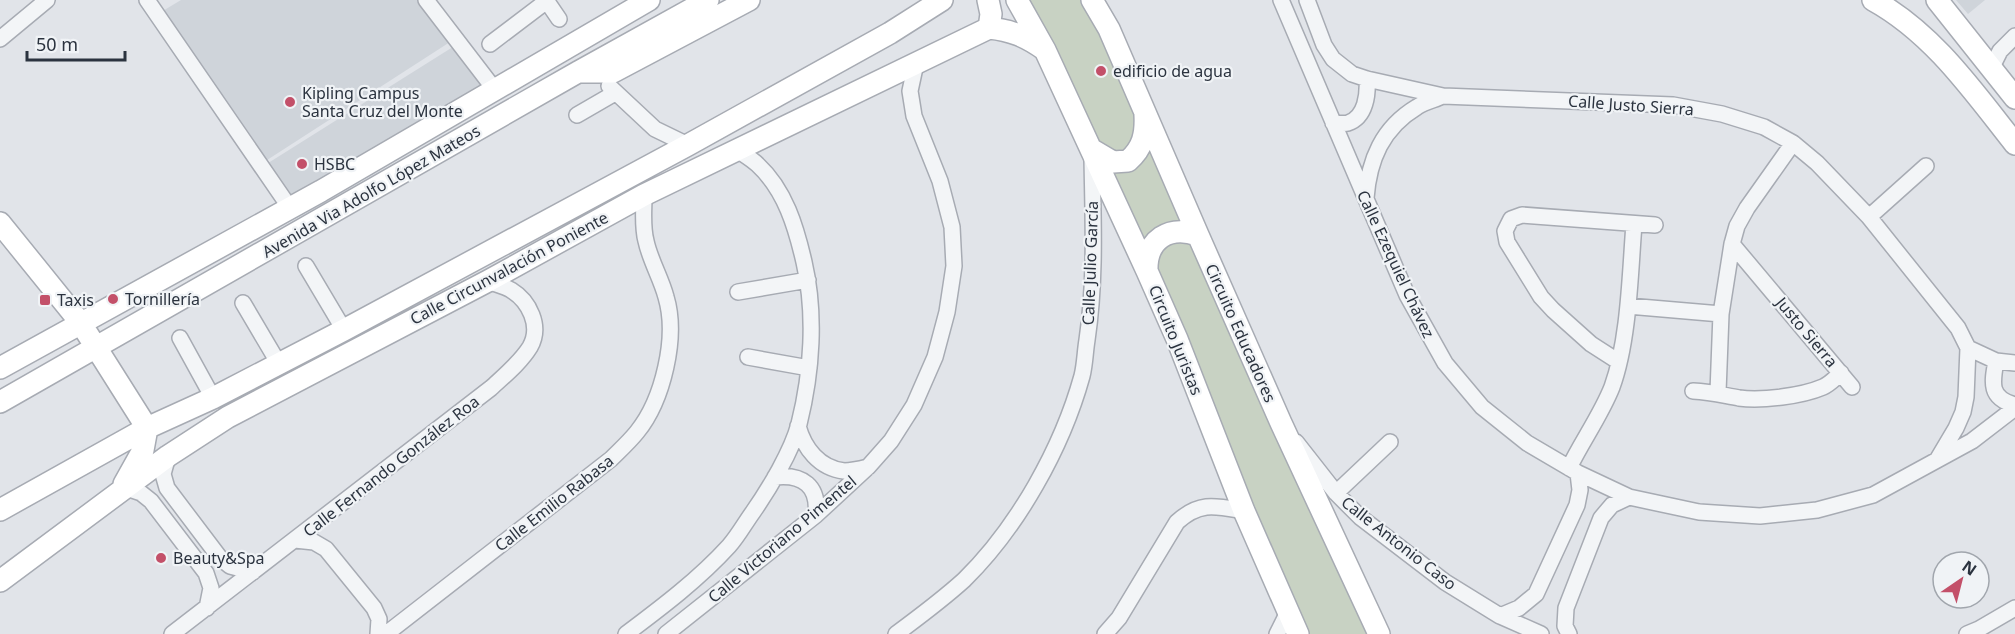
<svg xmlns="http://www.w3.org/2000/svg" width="2015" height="634" font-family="'Noto Sans',sans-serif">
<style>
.built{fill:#cfd4da}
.green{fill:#c8d2c3}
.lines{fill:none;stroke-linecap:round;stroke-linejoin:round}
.street-casing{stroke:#a7abb3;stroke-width:18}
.secondary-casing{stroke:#a7abb3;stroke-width:24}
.street{stroke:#f3f5f7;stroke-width:15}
.secondary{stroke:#fff;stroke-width:21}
.poi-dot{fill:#c35069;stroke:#f0f3f6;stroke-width:2}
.labels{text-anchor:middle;stroke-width:4.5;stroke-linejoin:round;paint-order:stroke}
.poi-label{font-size:16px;fill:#2b333f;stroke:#f0f3f6;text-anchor:start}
.street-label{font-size:16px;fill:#2b333f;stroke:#f0f3f6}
</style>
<rect width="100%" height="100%" fill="#e1e4e9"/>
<path class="built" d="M181,0h238l31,42 -186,120 -103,-150z
M1956,0h29l-17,14z
M456,45l34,43 -197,117 -28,-40z"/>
<path class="green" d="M1017,0h71l300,634h-86z"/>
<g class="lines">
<g class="street-casing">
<path id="street" d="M147,0l143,208
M426,0l69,90
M546,0l13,19
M1281,0l126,295 38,68 37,44 45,36 51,30 51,24 70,15 61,4 57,-6 56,-15 99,-54 43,-33
M1307,0l17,45 9,14 19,15 15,5 76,17 230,9 49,9 42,13 29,16 24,20 52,54 89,111 10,20 -2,49 -3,15 -7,16 -19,32
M0,39l47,-39
M490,44l58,-44
M1991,69l9,-18 15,-15
M609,86l46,43 33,16
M577,115l38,-22
M1333,123c4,0 11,1 15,0 18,-6 20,-29 19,-44
M1366,198c3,-38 16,-70 51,-91 7,-5 17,-7 26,-11
M1869,217l57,-51
M1732,244l120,143
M306,266l38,64
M738,292l70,-12
M243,303l36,61
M1628,306l93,8
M180,338l33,60
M1968,348l28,13 19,2
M748,357l61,11
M1996,361c-4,22 -7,37 19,44
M1619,362l-28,-18 -38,-34 -12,-13 -34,-55 -2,-11 6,-12 11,-4 133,10
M1693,391c18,1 29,4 46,7 23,3 63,-2 84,-11 7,-3 13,-10 18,-14
M1718,392l3,-78 11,-70 5,-18 10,-18 46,-65
M798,426c6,22 21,42 46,45 7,0 16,-2 24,-4
M1296,442l40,51 24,24 85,65 55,34 41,18
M168,456l-5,18 4,14 53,70 10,8 23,6
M1569,468c13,-27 32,-53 43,-81 17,-47 18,-113 22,-163
M775,477c28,-3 44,9 41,38
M126,488l15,5 10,8 55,72 5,15 -4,20
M1336,493l54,-51
M295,540l19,2 12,7 48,59 5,11 -1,15
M1500,616l19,-8 17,-14 41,-89 3,-15 -2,-17
M172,634l319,-246c14,-13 29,-25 39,-41 12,-21 -1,-46 -19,-57 -7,-4 -16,-6 -23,-9
M386,634l225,-175c9,-9 18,-17 26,-27 26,-32 41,-95 29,-135 -5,-19 -16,-37 -20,-56 -4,-15 -2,-30 -2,-46
M626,634c36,-27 73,-55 103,-88 9,-10 16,-23 24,-34 16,-23 39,-61 46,-88 13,-52 17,-110 5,-162 -8,-35 -19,-72 -46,-97 -6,-6 -15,-11 -22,-16
M666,634l150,-119 52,-48 23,-26 23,-36 21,-48 12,-45 7,-46 -2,-39 -12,-46 -26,-65 -4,-25 6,-28
M896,634c23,-17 47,-35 68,-54 54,-53 98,-132 118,-204 3,-12 3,-24 5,-36 9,-61 6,-121 5,-182
M1105,634l14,-16 58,-96c23,-21 39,-16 67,-11
M1277,634l11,-22
M1569,634l-4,-8 1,-18 35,-90 11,-13 17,-8
M1967,634l12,-5 36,-21"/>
</g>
<g class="secondary-casing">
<path id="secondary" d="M988,0l3,14 -2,14
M1017,0l28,50 102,221 30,68 67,172 54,123
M1092,0l17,29 89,206 83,188 98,211
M1873,0c60,33 100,91 142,144
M1937,0l78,98
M578,72h35l136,-72
M1091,149l22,13 15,-1c15,-13 18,-27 17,-46
M0,223l80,99 67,106 -4,22 -19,34
M1147,271c-1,-32 22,-46 51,-36
M0,368l321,-177 328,-191
M0,402l578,-330 130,-72
M0,510l147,-82 66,-30 131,-68 344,-185 202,-112 52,-33
M0,581l168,-125 60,-39 260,-136 156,-86 345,-167c22,2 38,9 56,22"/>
</g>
<use href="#street" class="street"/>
<use href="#secondary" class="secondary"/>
</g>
<g class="poi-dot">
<circle cx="1101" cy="71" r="6"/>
<circle cx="290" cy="102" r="6"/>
<circle cx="302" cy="164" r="6"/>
<circle cx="113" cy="299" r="6"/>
<rect x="39" y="294" width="12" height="12" rx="3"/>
<circle cx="161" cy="558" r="6"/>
</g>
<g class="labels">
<g class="poi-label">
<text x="1113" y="77">edificio de agua</text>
<text x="302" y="99">Kipling Campus<tspan x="302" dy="18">Santa Cruz del Monte</tspan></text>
<text x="314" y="170">HSBC</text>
<text x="125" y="305">Tornillería</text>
<text x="57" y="306">Taxis</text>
<text x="173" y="564">Beauty&amp;Spa</text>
</g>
<g class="street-label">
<text transform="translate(1631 105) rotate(4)" y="6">Calle Justo Sierra</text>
<text transform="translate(371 191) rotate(-30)" y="6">Avenida Via Adolfo López Mateos</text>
<text transform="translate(1090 263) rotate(-88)" y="6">Calle Julio García</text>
<text transform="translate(1396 264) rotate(65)" y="6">Calle Ezequiel Chávez</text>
<text transform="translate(509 268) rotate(-28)" y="6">Calle Circunvalación Poniente</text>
<text transform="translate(1807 332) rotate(50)" y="6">Justo Sierra</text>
<text transform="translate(1241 333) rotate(66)" y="6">Circuito Educadores</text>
<text transform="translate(1176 340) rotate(68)" y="6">Circuito Juristas</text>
<text transform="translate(391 466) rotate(-38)" y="6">Calle Fernando González Roa</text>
<text transform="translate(554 503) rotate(-38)" y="6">Calle Emilio Rabasa</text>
<text transform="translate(782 539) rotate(-40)" y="6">Calle Victoriano Pimentel</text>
<text transform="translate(1399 543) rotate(38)" y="6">Calle Antonio Caso</text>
</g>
</g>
<g transform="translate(1961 580) rotate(35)"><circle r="28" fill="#f0f3f6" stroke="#a1a6ad" stroke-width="1.5"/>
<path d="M0-4.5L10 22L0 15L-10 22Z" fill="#c35069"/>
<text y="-9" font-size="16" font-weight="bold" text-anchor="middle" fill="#2b333f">N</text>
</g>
<path d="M27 51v9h98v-9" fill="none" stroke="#2b333f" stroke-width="3"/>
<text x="36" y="51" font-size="18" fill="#2b333f" stroke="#f0f3f6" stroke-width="4.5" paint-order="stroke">50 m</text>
</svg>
